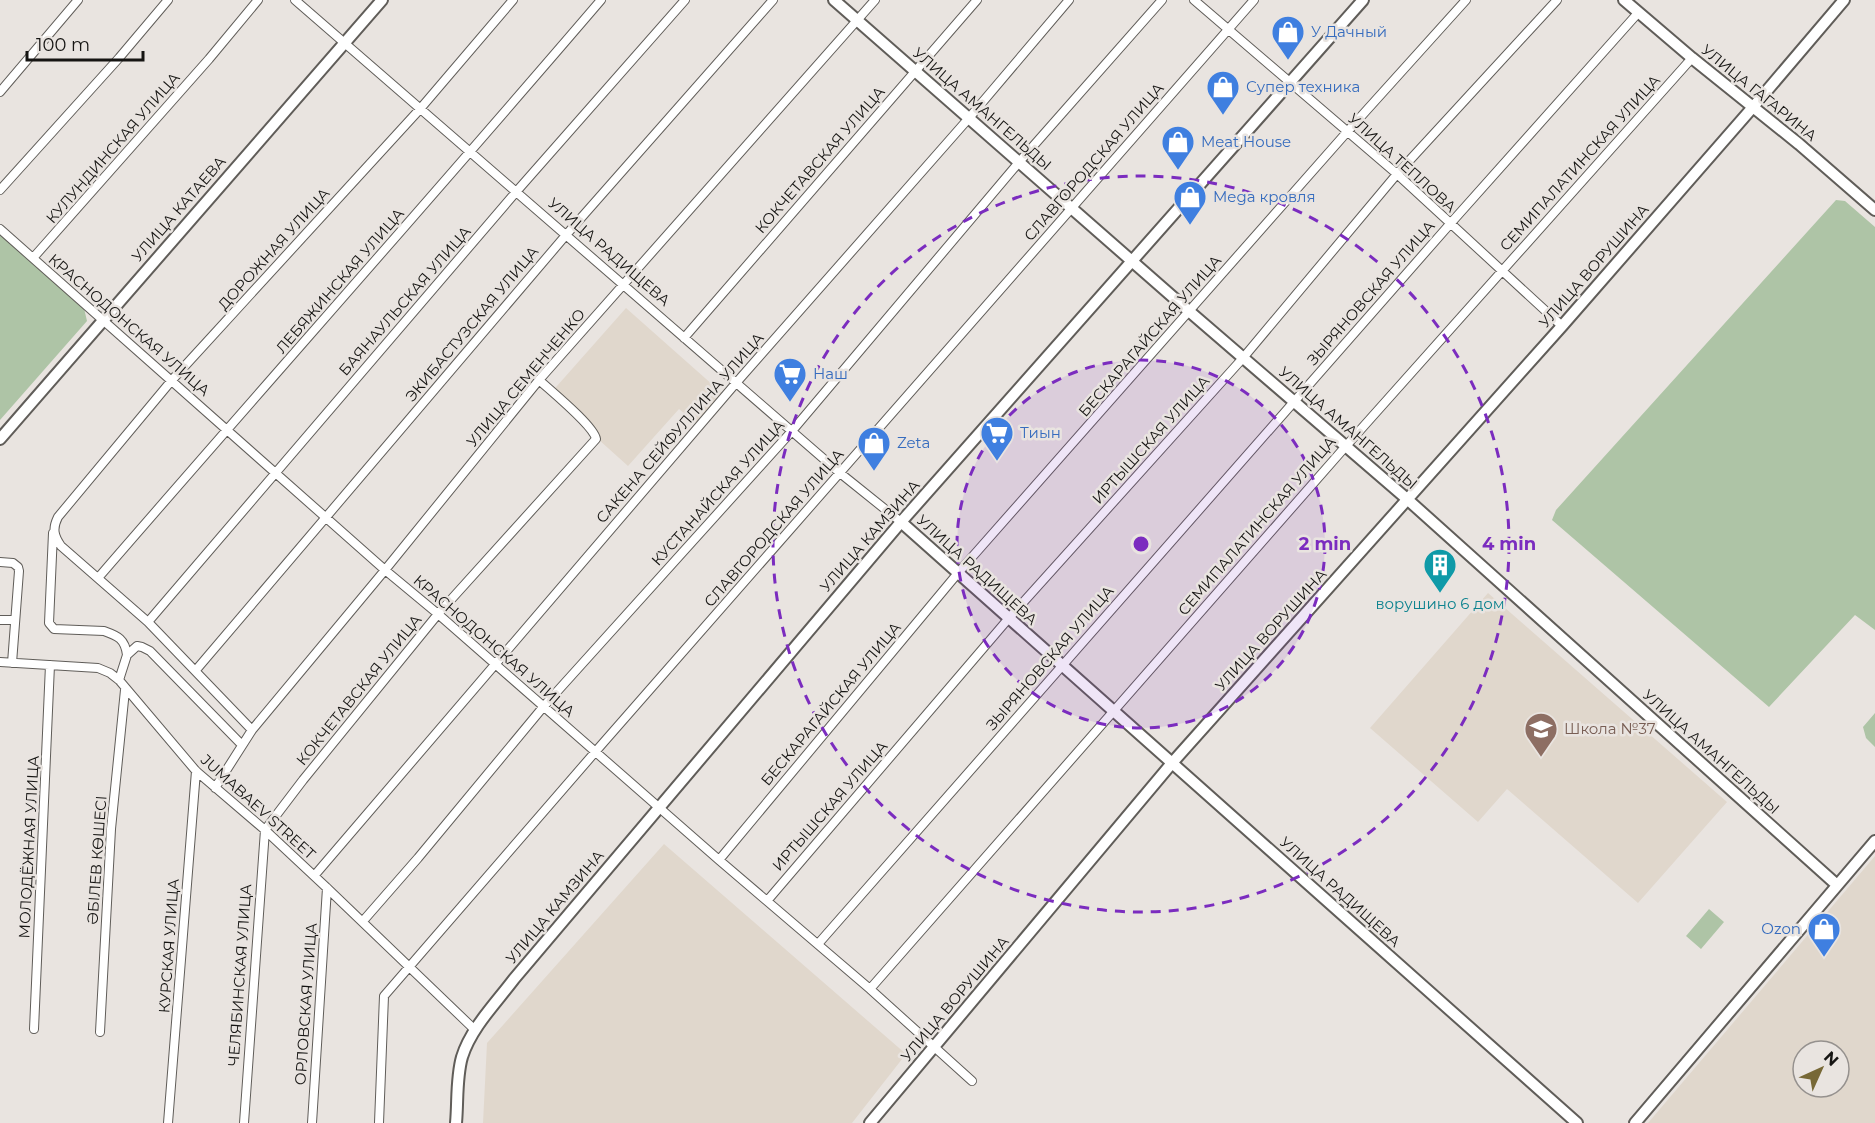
<svg xmlns="http://www.w3.org/2000/svg" width="1875" height="1123" font-family="Montserrat,sans-serif">
<style>
.built{fill:#e0d7cc;fill-rule:evenodd}
.green{fill:#aec4a6}
.lines{fill:none;stroke-linecap:round;stroke-linejoin:round}
.street-casing{stroke:#605d59;stroke-width:10}
.secondary-casing{stroke:#605d59;stroke-width:14}
.street{stroke:#fff;stroke-width:8}
.secondary{stroke:#fff;stroke-width:10}
.ring{fill:none;stroke:#7b2cbf;stroke-width:3;stroke-dasharray:10 8}
.labels{text-anchor:middle;stroke-width:5;stroke-linejoin:round;paint-order:stroke}
.shop-label{font-size:15px;fill:#366cbe;stroke:#e9e4e0;text-anchor:start}
.street-label{font-size:15px;fill:#161513;stroke:#e9e4e0}
.culture-label{font-size:15px;fill:#0d838f;stroke:#e9e4e0}
.education-label{font-size:15px;fill:#785e54;stroke:#e9e4e0;text-anchor:start}
.centre{fill:#7b2cbf;stroke:#e9e4e0;stroke-width:3}
.ring-label{font-size:18px;text-anchor:middle;font-weight:bold;fill:#7b2cbf;stroke:#e9e4e0;stroke-width:5;stroke-linejoin:round;paint-order:stroke}
</style>
<rect width="100%" height="100%" fill="#e9e4e0"/>
<path class="built" d="M626,308l97,86 -26,30 -18,-15 -51,57 -79,-71z
M1488,593l239,209 -89,101 -131,-114 -29,33 -108,-94z
M664,844l242,210 -54,69h-369l4,-80z
M1875,856v267h-227zM1803,1051h36v36h-36z"/>
<path class="green" d="M1836,200l9,1 30,26v403l-20,-15 -86,92 -217,-187 4,-10z
M0,235l83,69 4,17 -87,99z
M1875,713v34l-9,-9 -3,-11z
M1709,909l15,13 -23,27 -15,-13z"/>
<g class="lines">
<g class="street-casing">
<path id="street" d="M295,0l545,473 61,49
M1194,0l203,174 165,152
M0,92l78,-92
M0,190l119,-132 49,-58
M0,229l385,341 53,44 281,246 151,129 102,92
M33,258l176,-199 49,-59
M684,338l293,-338
M53,533l-4,90 5,6 50,2c14,5 21,8 23,24
M0,562l13,1 5,4 1,4 -7,92
M98,578c167,-193 337,-384 503,-578
M0,620h15
M148,622l368,-430 169,-192
M0,662l98,6 12,5 9,7 77,91 69,59 62,58 148,142
M196,670l370,-435 207,-235
M119,680l8,-25 10,-9 5,1 8,4 92,94
M252,730l-104,-108 -87,-76c-7,-10 -9,-17 -3,-29l114,-137 248,-271 93,-109
M215,788l37,-58 133,-160 154,-190 336,-380
M719,860l239,-287 389,-441 119,-132
M314,876l422,-493 233,-265 100,-118
M767,901l242,-283 234,-260 154,-184 160,-174
M363,921l55,-63 126,-152 248,-275 228,-270 142,-161
M818,944l632,-720 188,-211
M870,989l476,-543 346,-388
M34,1029l16,-364
M100,1032l11,-203 14,-139
M168,1123l28,-352
M244,1123l21,-293 38,-50 135,-166 158,-175c-2,-13 -45,-48 -57,-59
M312,1123l15,-235
M379,1123l5,-127 212,-245 658,-751"/>
</g>
<g class="secondary-casing">
<path id="secondary" d="M834,0l356,312 217,187 430,386
M1624,0l68,58 107,86 76,66
M0,439l382,-439
M901,522l676,601
M456,1123c2,-21 0,-45 6,-66 9,-29 34,-54 52,-78l387,-457 462,-522
M870,1123l302,-360 390,-437 191,-219 91,-107
M1635,1123l240,-282"/>
</g>
<use href="#street" class="street"/>
<use href="#secondary" class="secondary"/>
</g>
<circle cx="1141" cy="544" r="184" fill="#7b2cbf" fill-opacity=".12"/>
<g class="ring">
<circle cx="1141" cy="544" r="184"/>
<circle cx="1141" cy="544" r="368"/>
</g>
<defs>
<g id="shop-pin" transform="scale(1.725)"><path d="M0 17L-7.5 6A9.5 9.5 0 1 1 7.5 6Z" fill="#3f7fe0" stroke="#e9e4e0"/><path d="M-5-2.5h2.3a2.7 3.5 0 0 1 5.4 0H5L5.5 6h-11ZM-1.5-2.5h3a1.5 2.3 0 0 0-3 0Z" fill="#fff"/></g>
<g id="supermarket-pin" transform="scale(1.725)"><path d="M0 17L-7.5 6A9.5 9.5 0 1 1 7.5 6Z" fill="#3f7fe0" stroke="#e9e4e0"/><path d="M-6-5.5h2.5l.6 2H6L4.5 2H-2.5L-4.4-4H-6ZM-1.5 3.2a1.3 1.3 0 1 0 .1 0ZM3 3.2a1.3 1.3 0 1 0 .1 0Z" fill="#fff"/></g>
<g id="building-pin" transform="scale(1.725)"><path d="M0 17L-7.5 6A9.5 9.5 0 1 1 7.5 6Z" fill="#0f9aa8" stroke="#e9e4e0"/><path d="M-4-6H4V6H1V3H-1V6H-4ZM-2.5-4.3h1.7v1.8h-1.7ZM.8-4.3h1.7v1.8H.8ZM-2.5-1h1.7V.8h-1.7ZM.8-1h1.7V.8H.8Z" fill="#fff"/></g>
<g id="school-pin" transform="scale(1.725)"><path d="M0 17L-7.5 6A9.5 9.5 0 1 1 7.5 6Z" fill="#8d6e63" stroke="#e9e4e0"/><path d="M0-5L7-2L0 1L-7-2ZM-4 1L0 2.5L4 1V4Q0 6-4 4Z" fill="#fff"/></g>
</defs>
<g fill-rule="evenodd">
<use href="#shop-pin" x="1288" y="32"/>
<use href="#shop-pin" x="1223" y="87"/>
<use href="#shop-pin" x="1178" y="142"/>
<use href="#shop-pin" x="1190" y="197"/>
<use href="#supermarket-pin" x="790" y="374"/>
<use href="#supermarket-pin" x="997" y="433"/>
<use href="#shop-pin" x="874" y="443"/>
<use href="#building-pin" x="1440" y="565"/>
<use href="#school-pin" x="1541" y="729"/>
<use href="#shop-pin" x="1824" y="929"/>
</g>
<g class="labels">
<g class="shop-label">
<text x="1311" y="37">У Дачный</text>
<text x="1246" y="92">Супер техника</text>
<text x="1201" y="147">Meat House</text>
<text x="1213" y="202">Mega кровля</text>
<text x="813" y="379">Наш</text>
<text x="1020" y="438">Тиын</text>
<text x="897" y="448">Zeta</text>
<text x="1801" y="934" text-anchor="end">Ozon</text>
</g>
<g class="street-label">
<text transform="translate(1759 93) rotate(39)" y="5">УЛИЦА ГАГАРИНА</text>
<text transform="translate(982 109) rotate(41)" y="5">УЛИЦА АМАНГЕЛЬДЫ</text>
<text transform="translate(113 148) rotate(-49)" y="5">КУЛУНДИНСКАЯ УЛИЦА</text>
<text transform="translate(820 160) rotate(-49)" y="5">КОКЧЕТАВСКАЯ УЛИЦА</text>
<text transform="translate(1094 162) rotate(-49)" y="5">СЛАВГОРОДСКАЯ УЛИЦА</text>
<text transform="translate(1402 163) rotate(42)" y="5">УЛИЦА ТЕПЛОВА</text>
<text transform="translate(1580 163) rotate(-48)" y="5">СЕМИПАЛАТИНСКАЯ УЛИЦА</text>
<text transform="translate(179 209) rotate(-49)" y="5">УЛИЦА КАТАЕВА</text>
<text transform="translate(274 249) rotate(-48)" y="5">ДОРОЖНАЯ УЛИЦА</text>
<text transform="translate(609 252) rotate(41)" y="5">УЛИЦА РАДИЩЕВА</text>
<text transform="translate(1594 266) rotate(-49)" y="5">УЛИЦА ВОРУШИНА</text>
<text transform="translate(340 281) rotate(-49)" y="5">ЛЕБЯЖИНСКАЯ УЛИЦА</text>
<text transform="translate(1371 293) rotate(-49)" y="5">ЗЫРЯНОВСКАЯ УЛИЦА</text>
<text transform="translate(405 301) rotate(-49)" y="5">БАЯНАУЛЬСКАЯ УЛИЦА</text>
<text transform="translate(472 324) rotate(-50)" y="5">ЭКИБАСТУЗСКАЯ УЛИЦА</text>
<text transform="translate(129 325) rotate(41)" y="5">КРАСНОДОНСКАЯ УЛИЦА</text>
<text transform="translate(1150 336) rotate(-49)" y="5">БЕСКАРАГАЙСКАЯ УЛИЦА</text>
<text transform="translate(526 378) rotate(-50)" y="5">УЛИЦА СЕМЕНЧЕНКО</text>
<text transform="translate(680 428) rotate(-49)" y="5">САКЕНА СЕЙФУЛЛИНА УЛИЦА</text>
<text transform="translate(1348 428) rotate(41)" y="5">УЛИЦА АМАНГЕЛЬДЫ</text>
<text transform="translate(1151 440) rotate(-48)" y="5">ИРТЫШСКАЯ УЛИЦА</text>
<text transform="translate(718 493) rotate(-48)" y="5">КУСТАНАЙСКАЯ УЛИЦА</text>
<text transform="translate(1257 526) rotate(-49)" y="5">СЕМИПАЛАТИНСКАЯ УЛИЦА</text>
<text transform="translate(774 528) rotate(-49)" y="5">СЛАВГОРОДСКАЯ УЛИЦА</text>
<text transform="translate(870 536) rotate(-49)" y="5">УЛИЦА КАМЗИНА</text>
<text transform="translate(977 570) rotate(42)" y="5">УЛИЦА РАДИЩЕВА</text>
<text transform="translate(1271 630) rotate(-48)" y="5">УЛИЦА ВОРУШИНА</text>
<text transform="translate(494 646) rotate(41)" y="5">КРАСНОДОНСКАЯ УЛИЦА</text>
<text transform="translate(1050 658) rotate(-49)" y="5">ЗЫРЯНОВСКАЯ УЛИЦА</text>
<text transform="translate(359 690) rotate(-51)" y="5">КОКЧЕТАВСКАЯ УЛИЦА</text>
<text transform="translate(831 704) rotate(-50)" y="5">БЕСКАРАГАЙСКАЯ УЛИЦА</text>
<text transform="translate(1711 752) rotate(42)" y="5">УЛИЦА АМАНГЕЛЬДЫ</text>
<text transform="translate(830 806) rotate(-49)" y="5">ИРТЫШСКАЯ УЛИЦА</text>
<text transform="translate(258 807) rotate(42)" y="5">JUMABAEV STREET</text>
<text transform="translate(29 847) rotate(-87)" y="5">МОЛОДЁЖНАЯ УЛИЦА</text>
<text transform="translate(97 860) rotate(-86)" y="5">ӘБІЛЕВ КӨШЕСІ</text>
<text transform="translate(1340 892) rotate(42)" y="5">УЛИЦА РАДИЩЕВА</text>
<text transform="translate(555 907) rotate(-50)" y="5">УЛИЦА КАМЗИНА</text>
<text transform="translate(169 946) rotate(-86)" y="5">КУРСКАЯ УЛИЦА</text>
<text transform="translate(240 975) rotate(-86)" y="5">ЧЕЛЯБИНСКАЯ УЛИЦА</text>
<text transform="translate(955 999) rotate(-50)" y="5">УЛИЦА ВОРУШИНА</text>
<text transform="translate(306 1004) rotate(-86)" y="5">ОРЛОВСКАЯ УЛИЦА</text>
</g>
<g class="culture-label">
<text x="1440" y="609">ворушино 6 дом</text>
</g>
<g class="education-label">
<text x="1564" y="734">Школа №37</text>
</g>
</g>
<circle cx="1141" cy="544" r="9" class="centre"/>
<g class="ring-label">
<text x="1325" y="550">2 min</text>
<text x="1509" y="550">4 min</text>
</g>
<g transform="translate(1821 1069) rotate(45)"><circle r="28" fill="#e9e4e0" stroke="#95918e" stroke-width="1.5"/>
<path d="M0-4.5L10 22L0 15L-10 22Z" fill="#776836"/>
<text y="-9" font-size="16" font-weight="bold" text-anchor="middle" fill="#161513">N</text>
</g>
<path d="M27 51v9h116v-9" fill="none" stroke="#161513" stroke-width="3"/>
<text x="36" y="51" font-size="18" fill="#161513" stroke="#e9e4e0" stroke-width="4.5" paint-order="stroke">100 m</text>
</svg>
